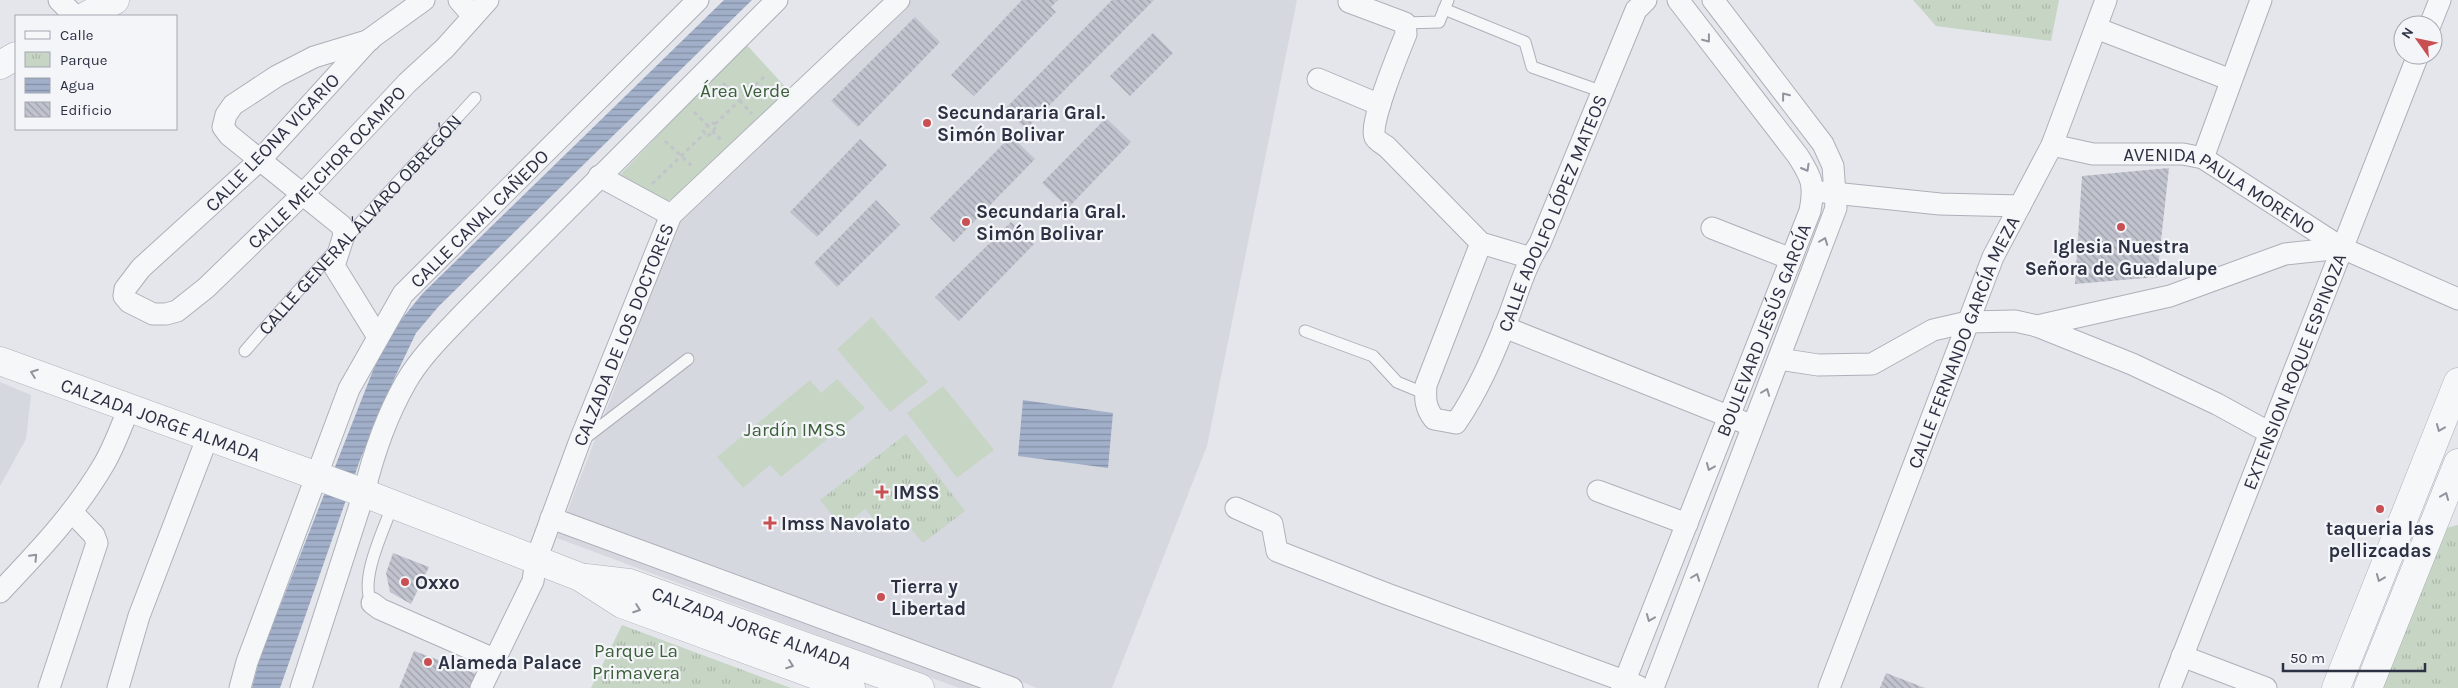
<svg xmlns="http://www.w3.org/2000/svg" width="2458" height="688" font-family="Karla,sans-serif">
<style>
.built{fill:#d6d8e0}
.green{fill:#c7d5c5}
.park{fill:url(#park-tufts)}
.water{fill:url(#water-rules)}
.building{fill:url(#building-back-hatch)}
.lines{fill:none;stroke-linecap:round;stroke-linejoin:round}
.service-casing{stroke:#adb0b9;stroke-width:13}
.minor-casing{stroke:#adb0b9;stroke-width:23}
.tertiary-casing{stroke:#adb0b9;stroke-width:29}
.path{stroke:#c1c4ca;stroke-width:3;stroke-dasharray:4 4;stroke-linecap:butt}
.service{stroke:#f6f7f9;stroke-width:11}
.minor{stroke:#f6f7f9;stroke-width:21}
.tertiary{stroke:#f6f7f9;stroke-width:28}
.oneway{stroke:#91949e}
.poi-dot{fill:#c95052;stroke:#f3f5f8;stroke-width:2}
.labels{text-anchor:middle;stroke-width:4.5;stroke-linejoin:round;paint-order:stroke}
.park-label{font-size:19px;fill:#3c5e3a;stroke:#f3f5f8}
.poi-label{font-size:19px;font-weight:bold;fill:#2c3143;stroke:#f3f5f8;text-anchor:start}
.street-label{font-size:19px;fill:#2c3143;stroke:#f3f5f8}
</style>
<defs>
<pattern id="park-tufts" width="24" height="20" patternUnits="userSpaceOnUse" patternTransform="scale(1.25)"><rect width="24" height="20" fill="#c7d5c5"/><path d="M3 7l-1-3M5 7V3M7 7l1-3M15 17l-1-3M17 17v-4M19 17l1-3" fill="none" stroke="#abb7aa"/></pattern>
<pattern id="water-rules" width="6" height="5" patternUnits="userSpaceOnUse" patternTransform="scale(1.25)"><rect width="6" height="5" fill="#a1afc9"/><path d="M0 2.5h6" fill="none" stroke="#838fa5"/></pattern>
<pattern id="building-back-hatch" width="6" height="6" patternUnits="userSpaceOnUse" patternTransform="scale(1.25)"><rect width="6" height="6" fill="#c1c4ce"/><path d="M-1 5l2 2M0 0l6 6M5-1l2 2" fill="none" stroke="#9da0a9"/></pattern>
</defs>
<rect width="100%" height="100%" fill="#e4e6eb"/>
<path class="built" d="M911,0h386l-90,446 -95,242h-75l-49,-19 -8,19h-21l-402,-150 127,-330z
M0,382l31,13 -5,44 -26,47z"/>
<path class="green" d="M746,44l42,46 -115,109 -7,2 -48,-24z
M872,317l56,65 -38,30 -53,-63z
M837,379l28,29 -84,69 -11,-12 -27,23 -26,-31 93,-77 11,13z
M943,386l51,64 -37,28 -50,-65z"/>
<path class="park" d="M1913,0h146l-8,41 -115,-15z
M906,434l59,77 -42,32 -21,-25 -17,14 -20,-23 -23,19 -22,-28z
M2458,525v163h-80l64,-159z
M622,625l169,63h-200z"/>
<path class="water" d="M724,0h28l-313,306 -23,27 -21,44 -35,83 -80,228h-28l8,-31 114,-289 22,-42 27,-33z
M1023,400l90,13 -5,55 -90,-12z"/>
<path class="building" d="M1022,0h36l-7,7 5,5 -82,84 -23,-21z
M1112,0h42l-128,129 -21,-20z
M915,17l25,25 -82,85 -27,-26z
M1153,33l20,20 -43,43 -20,-20z
M1106,118l25,24 -63,66 -26,-25z
M1011,136l24,23 -81,83 -24,-24z
M860,139l27,26 -70,72 -27,-25z
M2169,168l-12,109 -82,7 7,-108z
M876,200l24,25 -63,62 -23,-24z
M1011,222l23,22 -75,77 -24,-24z
M393,553l36,14 -18,37 -21,-12 -4,-19z
M414,651l63,23 -7,14h-71z
M1886,673l39,15h-45z"/>
<g class="lines">
<g class="service-casing">
<g id="service">
<path d="M1444,9l81,33 7,25 71,25"/>
<path d="M1405,23l34,-1 9,-22"/>
<path d="M1305,331l68,25 24,26 29,12"/>
<path id="s1" d="M245,351c74,-86 153,-168 230,-253"/>
<path d="M584,439l104,-80"/>
<path d="M372,603c-14,-22 13,-76 21,-99"/>
</g>
</g>
<g class="minor-casing">
<g id="minor">
<path d="M59,0l16,16"/>
<path id="s2" d="M424,0l-54,39 -109,120 -120,109 -16,21 -1,7 5,6 24,12h13l11,-3 29,-23 98,-95 103,-110 38,-35 43,-48"/>
<path d="M459,0l14,16"/>
<path d="M1349,2l56,21 1,11c-6,15 -38,92 -31,103 2,4 8,7 12,10l94,96 50,15"/>
<path d="M2430,25l10,-25"/>
<path d="M2096,28l135,52"/>
<path d="M370,40l-56,17 -37,19 -44,29 -7,10 -3,12 6,8 113,91 2,9 -10,31 44,71"/>
<path d="M1318,79l62,26"/>
<path id="s3" d="M2052,145l41,9h90l20,4 139,90 116,51"/>
<path d="M2203,158l58,-158"/>
<path d="M599,176l72,39"/>
<path d="M1824,192l116,12 80,2"/>
<path d="M1712,228l79,31"/>
<path id="s4" d="M1481,243l-55,142c-1,14 -1,22 8,34l22,4c23,-33 39,-72 54,-110 9,-24 16,-49 30,-70l96,-233 10,-10"/>
<path d="M2037,326l133,-30 115,-42 57,-6"/>
<path d="M1504,327l239,95"/>
<path d="M1779,359l39,6 54,-1 61,-34 35,-8 47,-1 22,5 95,38 85,40 53,29"/>
<path d="M1598,491l89,33"/>
<path d="M1236,508l36,16 5,27 110,43 251,92"/>
<path d="M551,518l461,170"/>
<path d="M0,592c38,-40 76,-80 104,-128 10,-17 17,-37 25,-56"/>
<path d="M372,603l8,6 114,50"/>
<path d="M2182,656l84,32"/>
<path d="M49,688l48,-145 -3,-8 -22,-23"/>
<path d="M118,688l21,-72 69,-180"/>
<path id="s5" d="M240,688l7,-26 102,-273 54,-95 295,-294"/>
<path d="M301,688l63,-195c9,-38 22,-76 42,-111 15,-26 38,-48 59,-70l312,-312"/>
<path id="s6" d="M481,688l52,-107 3,-21 43,-117 92,-228 228,-215"/>
<path id="s7" d="M1622,688l188,-477c5,-26 2,-33 -12,-55l-120,-156"/>
<path d="M1653,688l183,-480 -3,-42 -10,-22 -110,-144"/>
<path id="s8" d="M1829,688l164,-431 59,-112 54,-145"/>
<path id="s9" d="M2170,688l248,-633"/>
</g>
</g>
<g class="tertiary-casing">
<g id="tertiary">
<path d="M86,16l29,-16"/>
<path d="M0,65l16,-9"/>
<path id="s10" d="M0,361l364,132 216,84 42,27 229,84"/>
<path id="s11" d="M586,578l43,5 291,105"/>
<path d="M2336,688l122,-306"/>
<path d="M2368,688l90,-225"/>
</g>
</g>
<path class="path" d="M723,83l29,31
M694,112l14,14
M712,122l5,4 -9,10 -5,-5z
M715,124l51,-49
M712,131l10,10
M665,141l29,27
M652,184l53,-51"/>
<use href="#service" class="service"/>
<use href="#minor" class="minor"/>
<use href="#tertiary" class="tertiary"/>
</g>
<defs><path id="oneway-chevron" d="M-2-3.5L2.5 0L-2 3.5" fill="none" stroke-width="1.6" stroke-linecap="round" stroke-linejoin="round" transform="scale(1.25)"/></defs>
<g class="oneway">
<use href="#oneway-chevron" transform="translate(1707 39) rotate(52)"/>
<use href="#oneway-chevron" transform="translate(1785 96) rotate(-128)"/>
<use href="#oneway-chevron" transform="translate(1806 168) rotate(60)"/>
<use href="#oneway-chevron" transform="translate(1824 241) rotate(-69)"/>
<use href="#oneway-chevron" transform="translate(34 373) rotate(-160)"/>
<use href="#oneway-chevron" transform="translate(1766 392) rotate(-69)"/>
<use href="#oneway-chevron" transform="translate(2440 428) rotate(112)"/>
<use href="#oneway-chevron" transform="translate(1710 467) rotate(112)"/>
<use href="#oneway-chevron" transform="translate(2445 496) rotate(-68)"/>
<use href="#oneway-chevron" transform="translate(34 557) rotate(-47)"/>
<use href="#oneway-chevron" transform="translate(1696 577) rotate(-69)"/>
<use href="#oneway-chevron" transform="translate(2380 578) rotate(112)"/>
<use href="#oneway-chevron" transform="translate(637 609) rotate(20)"/>
<use href="#oneway-chevron" transform="translate(1650 618) rotate(112)"/>
<use href="#oneway-chevron" transform="translate(790 665) rotate(20)"/>
</g>
<g class="poi-dot">
<circle cx="927" cy="123" r="5"/>
<circle cx="966" cy="222" r="5"/>
<circle cx="2121" cy="227" r="5"/>
<path d="M879.5 484.5h5v5h5v5h-5v5h-5v-5h-5v-5h5z"/>
<circle cx="2380" cy="509" r="5"/>
<path d="M767.5 515.5h5v5h5v5h-5v5h-5v-5h-5v-5h5z"/>
<circle cx="405" cy="582" r="5"/>
<circle cx="881" cy="597" r="5"/>
<circle cx="428" cy="662" r="5"/>
</g>
<g class="labels">
<g class="park-label">
<text x="745" y="97">Área Verde</text>
<text x="795" y="436">Jardín IMSS</text>
<text x="636" y="657">Parque La<tspan x="636" dy="22">Primavera</tspan></text>
</g>
<g class="poi-label">
<text x="937" y="119">Secundararia Gral.<tspan x="937" dy="22">Simón Bolivar</tspan></text>
<text x="976" y="218">Secundaria Gral.<tspan x="976" dy="22">Simón Bolivar</tspan></text>
<text x="2121" y="253" text-anchor="middle">Iglesia Nuestra<tspan x="2121" dy="22">Señora de Guadalupe</tspan></text>
<text x="893" y="499">IMSS</text>
<text x="781" y="530">Imss Navolato</text>
<text x="2380" y="535" text-anchor="middle">taqueria las<tspan x="2380" dy="22">pellizcadas</tspan></text>
<text x="415" y="589">Oxxo</text>
<text x="891" y="593">Tierra y<tspan x="891" dy="22">Libertad</tspan></text>
<text x="438" y="669">Alameda Palace</text>
</g>
<g class="street-label">
<text transform="translate(272 142) rotate(-46)" y="7">CALLE LEONA VICARIO</text>
<text dy="7" stroke="none"><textPath href="#s2" startOffset="691">CALLE MELCHOR OCAMPO</textPath></text>
<text dy="7" stroke="none"><textPath href="#s3" startOffset="178">AVENIDA PAULA MORENO</textPath></text>
<text dy="7" stroke="none"><textPath href="#s4" startOffset="442">CALLE ADOLFO LÓPEZ MATEOS</textPath></text>
<text dy="7" stroke="none"><textPath href="#s5" startOffset="535">CALLE CANAL CAÑEDO</textPath></text>
<text dy="7" stroke="none"><textPath href="#s1" startOffset="171">CALLE GENERAL ÁLVARO OBREGÓN</textPath></text>
<text dy="7" stroke="none"><textPath href="#s7" startOffset="385">BOULEVARD JESÚS GARCÍA</textPath></text>
<text dy="7" stroke="none"><textPath href="#s6" startOffset="382">CALZADA DE LOS DOCTORES</textPath></text>
<text dy="7" stroke="none"><textPath href="#s8" startOffset="371">CALLE FERNANDO GARCÍA MEZA</textPath></text>
<text dy="7" stroke="none"><textPath href="#s9" startOffset="340">EXTENSION ROQUE ESPINOZA</textPath></text>
<text dy="7" stroke="none"><textPath href="#s10" startOffset="171">CALZADA JORGE ALMADA</textPath></text>
<text dy="7" stroke="none"><textPath href="#s11" startOffset="174">CALZADA JORGE ALMADA</textPath></text>
</g>
</g>
<rect x="15" y="15" width="162" height="115" fill="#f3f5f8" stroke="#a3a7b0"/>
<rect x="25" y="31" width="25" height="8" fill="#f6f7f9" stroke="#a3a7b0"/>
<text x="60" y="40" font-size="15" fill="#2c3143">Calle</text>
<rect x="25" y="52" width="25" height="15" fill="url(#park-tufts)" stroke="#a3a7b0"/>
<text x="60" y="65" font-size="15" fill="#2c3143">Parque</text>
<rect x="25" y="78" width="25" height="15" fill="url(#water-rules)" stroke="#a3a7b0"/>
<text x="60" y="90" font-size="15" fill="#2c3143">Agua</text>
<rect x="25" y="102" width="25" height="15" fill="url(#building-back-hatch)" stroke="#a3a7b0"/>
<text x="60" y="115" font-size="15" fill="#2c3143">Edificio</text>
<g transform="translate(2418 40) rotate(303)"><circle r="24" fill="#f3f5f8" stroke="#a3a7b0"/>
<path d="M0-4L9 19L0 12L-9 19Z" fill="#c95052"/>
<text y="-8" font-size="14" font-weight="bold" text-anchor="middle" fill="#2c3143">N</text>
</g>
<path d="M2283 663v8h142v-8" fill="none" stroke="#2c3143" stroke-width="2.5"/>
<text x="2290" y="663" font-size="15" fill="#2c3143" stroke="#f3f5f8" stroke-width="4" paint-order="stroke">50 m</text>
</svg>
